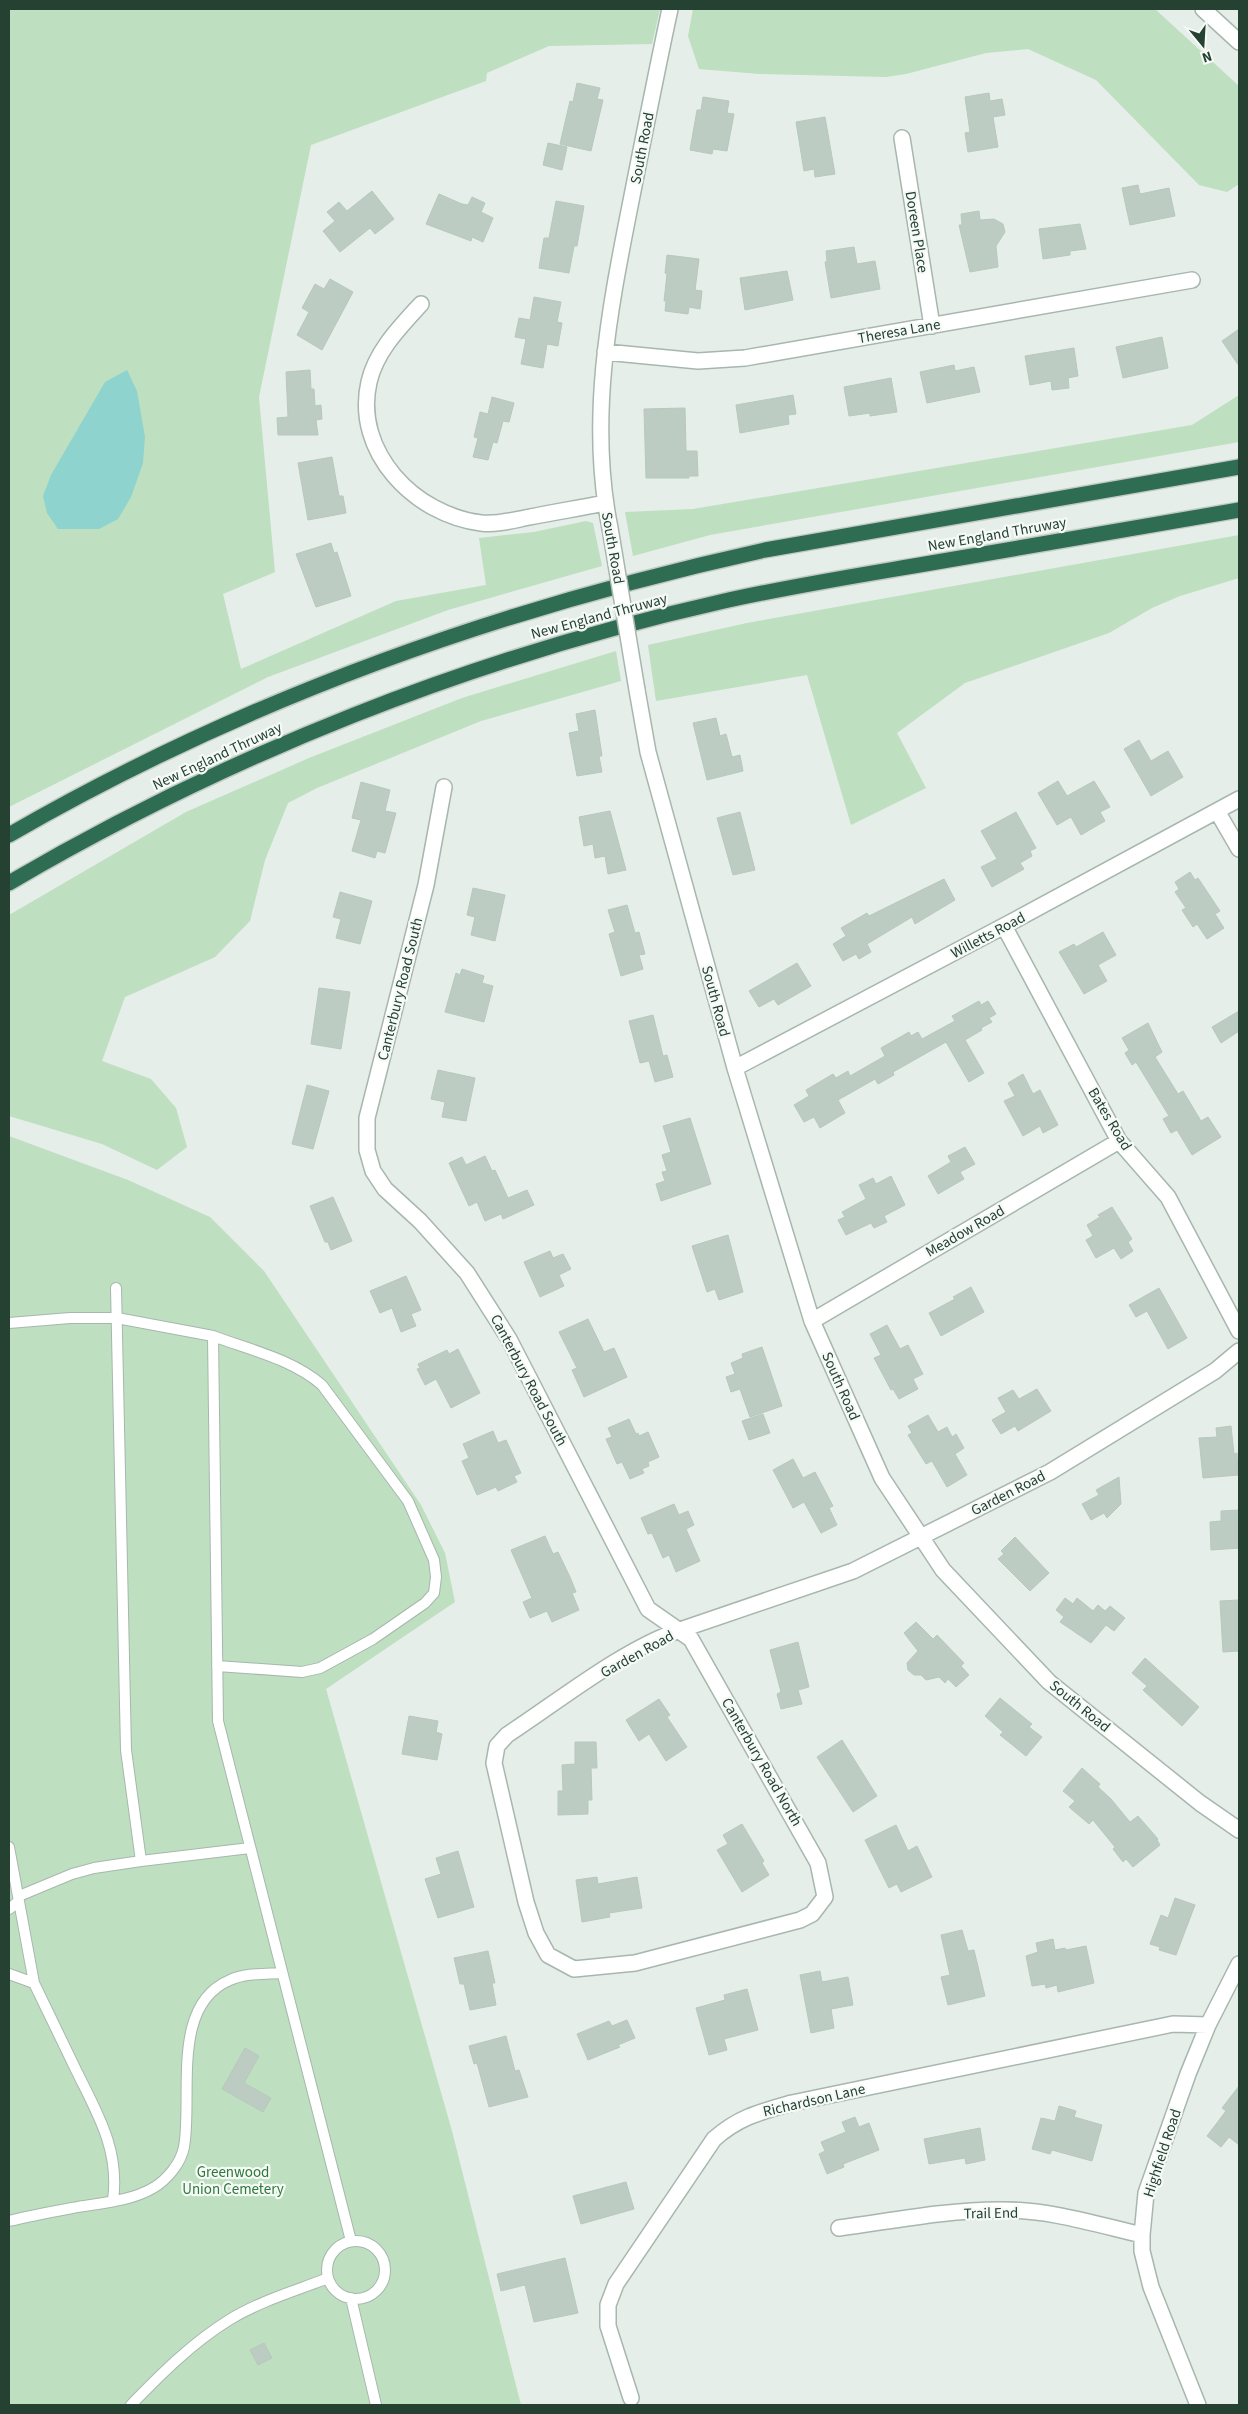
<svg xmlns="http://www.w3.org/2000/svg" width="1248" height="2414" font-family="'Source Sans 3',sans-serif">
<style>
.green{fill:#bedfc0}
.water{fill:#8ed3ce}
.building{fill:#bdccc3;stroke:#b7c8bd}
.lines{fill:none;stroke-linecap:round;stroke-linejoin:round}
.lane-casing{stroke:#a7b7ae;stroke-width:12}
.street-casing{stroke:#a7b7ae;stroke-width:18}
.highway-casing{stroke:#c2cac6;stroke-width:18}
.lane{stroke:#fff;stroke-width:10}
.street{stroke:#fff;stroke-width:15}
.highway{stroke:#2f6d52;stroke-width:15}
.street-bridge-casing{stroke:#a7b7ae;stroke-width:18;stroke-linecap:butt}
.street-bridge{stroke:#fff;stroke-width:15}
.labels{text-anchor:middle;stroke-width:4.5;stroke-linejoin:round;paint-order:stroke}
.street-label{font-size:15px;fill:#244132;stroke:#f6faf7}
.park-label{font-size:15px;fill:#2e7839;stroke:#f6faf7}
</style>
<rect width="100%" height="100%" fill="#e5eee8"/>
<path class="green" d="M9,9h651l-8,35 -103,2 -62,27 -1,8 -175,64 -52,252 16,175 -52,22 18,75 155,-68 90,-16 -7,-47 55,-6 52,-11 7,2 9,43 -154,44 -180,67 -259,130z
M693,9h462l84,77v98l-12,8 -28,-7 -103,-105 -68,-31 -42,4 -80,21 -20,3 -126,-3 -61,-5 -11,-33z
M1239,395v47l-529,93 -77,21 -8,-44 68,-3 499,-84z
M1239,535v43l-59,18 -28,12 -43,25 -144,50 -68,50 29,55 -75,37 -44,-150 -151,26 -8,-56 99,-22z
M616,651l5,30 -140,40 -164,67 -29,15 -23,57 -15,61 -35,36 -90,40 -23,64 49,18 25,29 11,39 -30,23 -55,-26 -93,-28v-201l177,-103 123,-54 153,-60z
M9,1136l119,44 82,37 54,54 157,234 24,48 10,49 -129,87 126,442 69,274h-512z"/>
<path class="water" d="M127,370l10,21 8,46 -2,26 -12,34 -13,22 -19,10h-41l-11,-16 -4,-17 8,-21 54,-93z"/>
<path class="building" d="M577,83l23,5 -3,11 6,1 -12,51 -31,-7 10,-43 3,1z
M989,93l1,8 12,-2 3,16 -12,2 5,30 -30,5 -3,-19 5,-1 -5,-35z
M703,97l26,4 -2,12 7,1 -7,37 -14,-2 -1,5 -22,-4 7,-40h4z
M825,117l10,57 -20,3 -1,-8 -10,2 -8,-49z
M548,143l19,4 -5,23 -19,-5z
M1138,185l2,9 29,-6 6,28 -45,9 -8,-37z
M372,191l22,28 -19,15 -5,-6 -30,24 -17,-21 12,-10 -8,-9 12,-10 8,9z
M439,194l23,10 6,1 4,-8 13,6 -4,9 12,6 -10,24 -11,-5 -1,4 -45,-17z
M556,201l28,5 -7,40h-3l-5,27 -30,-5 5,-30h5z
M979,211l1,9 14,-1 9,5 2,8 -9,14 2,21 -28,5 -11,-47h3l-1,-11z
M1080,224l6,25 -16,2v4l-27,4 -4,-30z
M854,247l3,17 18,-3 5,28 -49,9 -6,-36 2,-1 -1,-10z
M667,255l32,4 -4,31 7,1 -2,18 -11,-2 -1,7 -23,-3 1,-10h-2l3,-27 -2,-1z
M787,271l6,29 -48,10 -5,-32z
M330,279l23,13 -31,58 -25,-15 12,-23 -7,-4 13,-24 9,5z
M534,297l27,5 -4,20 5,1 -4,23 -11,-2 -4,24 -22,-4 5,-25 -11,-2 4,-19 11,2z
M1239,329v37l-17,-25z
M1162,337l6,31 -45,10 -7,-31z
M1074,348l4,28 -10,2 1,10 -17,2 -1,-9 -21,4 -5,-29z
M954,365l1,6 19,-4 6,25 -53,11 -7,-31z
M310,370l1,19h3l1,17 6,-1 1,14 -6,1 2,15h-40l-1,-17 11,-1 -2,-45z
M891,378l6,34 -27,4v-3l-21,3 -5,-29z
M793,395l3,19 -8,1 1,9 -49,9 -4,-28z
M492,397l22,6 -5,19 -6,-1 -6,22 -4,-1 -5,18 -15,-3 5,-19 -4,-1 6,-25 8,2z
M685,408l1,43h11l1,25h-9v2h-43l-2,-69z
M332,457l7,39h4l3,17 -38,7 -10,-57z
M331,543l3,10 3,-1 14,44 -35,11 -20,-53z
M595,710l7,46h-3l3,16 -25,4 -8,-43 10,-2 -3,-17z
M716,718l4,18 6,-2 6,23 8,-2 3,16 -36,9 -14,-57z
M1139,740l12,21 17,-10 15,26 -32,19 -27,-47z
M1058,781l9,15 27,-15 16,26 -10,5 5,9 -24,14 -10,-18 -14,8 -19,-32z
M361,782l29,8 -5,21 11,2 -11,40 -8,-2 -2,7 -23,-7 9,-31 -9,-2z
M610,811l16,59 -18,4 -3,-18 -10,2 -2,-14 -9,2 -5,-29z
M740,812l15,58 -22,5 -16,-57z
M1016,812l20,36 -6,3 2,5 -12,7 4,6 -32,18 -11,-20 16,-8 -16,-28z
M1190,872l5,8 3,-2 22,33 -5,3 9,14 -17,11 -10,-15 -4,3 -11,-17 4,-2 -11,-16 4,-3 -4,-7z
M944,879l11,21 -40,24 -3,-7 -45,27 4,8 -12,7 -3,-5 -13,7 -10,-17 13,-8 -5,-8 26,-15 2,3z
M473,888l32,7 -10,46 -24,-6 4,-18 -8,-2z
M340,892l32,9 -12,43 -24,-6 5,-19 -8,-2z
M627,905l8,28 4,-1 6,22 -6,1 4,14 -22,7 -12,-42 6,-2 -7,-22z
M1103,932l13,23 -18,10 9,16 -23,13 -25,-42 15,-8 2,3z
M797,963l14,23 -33,19 -4,-6 -15,8 -10,-16z
M462,969l22,7 -2,7 11,3 -9,36 -39,-10 11,-39 4,2z
M319,988l31,4 -9,57 -30,-5z
M979,1001l2,4 7,-4 8,13 -7,4 3,4 -11,6 1,2 -17,10 19,33 -15,9 -23,-40 -53,30 1,3 -16,9 -3,-5 -37,21 7,13 -25,15 -6,-11 -10,5 -10,-17 15,-9 -3,-6 27,-16 3,4 12,-7 2,5 35,-20 -4,-8 28,-16 2,4 7,-4 4,7 33,-18 -3,-5z
M1239,1011v20l-18,12 -9,-16z
M653,1015l10,41 4,-1 6,22 -18,5 -6,-21 -9,2 -11,-42z
M1148,1023l14,29 -7,5 23,37 5,-3 18,30 7,-4 13,20 -29,18 -15,-25 -6,3 -8,-14 6,-3 -33,-54 -4,3 -7,-12 4,-3 -7,-12z
M438,1070l37,8 -9,43 -24,-4 3,-15 -14,-3z
M1023,1074l10,20 7,-4 18,35 -15,8 -3,-7 -17,10 -19,-35 11,-5 -7,-13z
M307,1085l22,6 -16,58 -21,-5z
M690,1118l21,66 -50,17 -5,-17 9,-3 -3,-9 5,-1 -5,-16 9,-3 -8,-26z
M965,1147l10,17 -15,8 4,7 -26,15 -10,-18 23,-14 -3,-6z
M485,1156l7,15 3,-1 13,28 19,-8 7,15 -31,14 -2,-5 -16,7 -8,-19 -8,4 -20,-43 13,-6 4,8z
M891,1176l14,29 -21,11 3,6 -13,6 -3,-5 -25,12 -8,-15 7,-3 -3,-5 24,-13 -7,-14 14,-7 3,6z
M333,1197l19,44 -21,9 -3,-8h-3l-15,-36z
M1112,1207l20,32 -4,3 5,9 -12,8 -7,-11 -18,10 -10,-18 7,-4 -6,-11 13,-8 -2,-2z
M728,1235l15,57 -24,8 -4,-11 -8,3 -15,-46z
M550,1251l3,7 10,-4 8,15 -12,6 5,11 -24,11 -16,-35z
M406,1276l15,34 -10,4 5,12 -15,6 -9,-24 -12,5 -10,-22z
M971,1287l13,25 -43,24 -12,-23 26,-14 -2,-2z
M1159,1288l28,50 -19,11 -21,-38 -11,6 -7,-12z
M588,1319l16,33 10,-4 13,29 -43,20 -12,-27 5,-2 -18,-36z
M887,1325l13,24 8,-4 15,29 -10,5 5,10 -19,10 -6,-10 -2,1 -17,-32 7,-3 -11,-21z
M762,1347l20,59 -32,11 -10,-28 -9,3 -5,-15 9,-3 -4,-11 12,-5 -1,-4z
M458,1349l22,44 -29,15 -15,-29 -11,6 -8,-16 3,-1 -2,-4 29,-14 2,4z
M1037,1389l14,22 -33,20 -3,-5 -14,8 -9,-14 14,-8 -8,-14 15,-8 6,9z
M763,1414l7,19 -21,7 -7,-19z
M928,1415l10,17 9,-5 5,10 4,-3 8,14 -9,6 12,21 -20,12 -15,-26 -6,3 -18,-29 4,-2 -4,-7z
M629,1419l7,15 2,-1 1,3 9,-4 11,25 -11,5 1,4 -7,3 2,4 -14,6 -8,-17 -5,2 -11,-25 6,-2 -4,-9z
M1231,1426l3,28 3,-1 1,22 -35,3 -4,-40 18,-1 -1,-9z
M493,1431l5,12 8,-3 15,33 -7,3 3,6 -19,9 -2,-4 -19,8 -15,-34 7,-3 -6,-14z
M793,1459l10,19 12,-6 18,34 -4,2 8,17 -16,8 -17,-31 -11,6 -20,-38z
M1119,1477l2,27 -14,14 -3,-5 -13,7 -9,-16 17,-9 -3,-5z
M674,1504l5,11 9,-4 6,14 -8,4 14,32 -24,11 -7,-17 -6,3 -11,-25 -4,1 -7,-16z
M1239,1510v38l-28,2 -1,-28 11,-1v-10z
M545,1536l8,18 5,-2 12,25 6,15 -4,1 7,17 -27,12 -5,-11 -17,7 -7,-16 9,-4 -21,-48z
M1015,1537l34,36 -19,18 -32,-32 6,-5 -3,-3z
M1065,1598l8,6 4,-6 16,13 5,-6 7,6 5,-5 15,12 -11,13 -8,-6 -15,18 -31,-21 4,-5 -8,-7z
M1239,1600v51l-16,1 -3,-51z
M916,1622l17,17 4,-4 27,28 -3,3 8,9 -13,12 -8,-8 -3,4 -6,-6 -13,3 -5,-5h-7l-6,-5 -1,-7 11,-12 -14,-18z
M798,1642l11,45 -11,3 4,14 -21,5 -4,-15 4,-2 -11,-42z
M1145,1658l54,49 -17,19 -39,-36 4,-4 -15,-13z
M1000,1698l32,26 -3,3 13,10 -16,19 -26,-21 3,-3 -18,-16z
M659,1699l11,16 -3,2 20,30 -21,14 -17,-27 -10,7 -13,-21z
M409,1716l29,5 -2,11 6,2 -5,26 -35,-6z
M842,1740l35,56 -24,16 -36,-55z
M575,1742h21l1,26h-6l1,32h-4v14l-30,1v-24h5l-1,-26 13,-1z
M1082,1768l18,16 -2,3 13,12 19,23 8,-6 20,23 -1,1 3,5 -27,22 -7,-8 -3,3 -10,-13 2,-2 -22,-27 -4,4 -20,-17 6,-6 -12,-10z
M742,1824l22,37 -2,2 7,12 -27,17 -25,-42 11,-6 -5,-9z
M896,1825l12,26 9,-5 15,31 -31,15 -4,-8 -8,4 -24,-48z
M458,1851l16,56 -36,11 -13,-39 16,-5 -5,-16z
M597,1877l1,7 39,-7 5,31 -33,5 1,4 -28,5 -6,-42z
M1175,1898l20,7 -19,50 -17,-5 1,-3 -10,-3 11,-29 7,3z
M962,1930l6,21 6,-1 11,46 -37,9 -7,-28 9,-2 -9,-40z
M1053,1939l2,11 10,-2 1,2 20,-4 8,37 -36,9 -1,-7 -11,3 -1,-4 -13,2 -6,-30 12,-4 -2,-9z
M488,1951l7,32h-3l4,22 -26,5 -6,-26h-4l-6,-26z
M820,1971l2,11 26,-5 5,28 -22,4 3,19 -23,5 -11,-58z
M747,1989l11,41 -34,9 3,11 -18,5 -13,-47 29,-8 -1,-5z
M627,2020l8,18 -17,7 2,2 -32,13 -11,-26 32,-13 3,5z
M506,2036l9,35 4,-1 9,27 -39,10 -12,-44 -3,1 -5,-18z
M245,2048l14,8 -15,27 27,15 -8,14 -41,-23z
M1239,2086v59l-10,-8 -8,10 -14,-11 19,-25 -4,-3z
M1059,2106l17,5 -2,6 28,8 -10,36 -40,-11 -2,4 -18,-5 9,-31 14,3z
M855,2117l4,10 10,-4 10,27 -36,14 1,3 -17,7 -8,-20 6,-3 -4,-9 25,-10 -4,-10z
M980,2128l5,32 -19,4 -1,-6 -36,6 -5,-25z
M626,2182l8,27 -53,15 -8,-28z
M565,2258l13,55 -44,9 -9,-37 -24,6 -4,-17z
M264,2343l8,15 -14,7 -8,-15z"/>
<g class="lines">
<g class="lane-casing">
<path id="lane" d="M116,1288l10,462 15,111 109,-13
M9,1323l61,-5h47l96,18
M217,1666l85,6 18,-4 53,-29 52,-36 9,-10 2,-16 -2,-17 -26,-59 -86,-116c-30,-26 -72,-35 -109,-49l5,385 133,520
M9,1847l25,136 -25,-9
M19,1896l53,-22 22,-6 47,-7
M9,1909l10,-8
M34,1983c14,29 28,58 42,87 21,43 44,80 37,130
M9,2221c21,-5 42,-9 63,-13 26,-5 57,-6 81,-20 14,-8 28,-25 31,-41 9,-51 -14,-142 46,-167 15,-7 35,-6 52,-7
M327 2270a29 29 0 1 1 58 0a29 29 0 1 1-58 0Z
M351,2298l25,107
M131,2405c30,-31 61,-62 98,-85 31,-19 66,-29 99,-42"/>
</g>
<g class="street-casing">
<path id="street" d="M1203,9l36,33
M902,138l30,188
M421,304c-21,23 -45,47 -52,78 -16,70 46,133 112,141 16,2 33,-3 49,-6 25,-5 50,-9 75,-14
M605,352l93,9 47,-3 447,-78
M610,528c-22,-108 -1,-216 20,-322 13,-66 26,-132 40,-197
M637,690l11,62 87,316 77,253 70,157 61,92 106,112 151,121 39,27
M444,787l-18,98 -59,233v32l6,21 12,18 35,32 47,52 42,66 139,270 43,30 127,224 7,34 -13,17 -12,6 -165,43 -61,6 -26,-14 -12,-22 -10,-31 -32,-139 3,-17 10,-11c52,-34 115,-85 173,-105l173,-59 197,-99 165,-101 24,-20
M1217,811l22,38
M1004,926l115,215 49,56 71,134
M735,1068l269,-142 235,-127
M812,1321l307,-180
M839,2228c53,-7 107,-18 160,-18 49,-1 96,14 143,25
M631,2398l-23,-72v-21l8,-21 98,-145c25,-22 46,-27 78,-36l381,-79 35,1
M1198,2405l-47,-118 -9,-36v-16l4,-42 42,-119 20,-49 31,-61"/>
</g>
<g class="highway-casing">
<path id="highway" d="M9,835c235,-136 492,-227 756,-285l474,-83
M9,883c220,-129 462,-225 711,-281 70,-16 141,-27 211,-39 103,-18 206,-35 308,-53"/>
</g>
<use href="#lane" class="lane"/>
<use href="#street" class="street"/>
<use href="#highway" class="highway"/>
<g class="street-bridge-casing">
<path id="street-bridge" d="M610,528l27,162"/>
</g>
<use href="#street-bridge" class="street-bridge"/>
</g>
<g class="labels">
<g class="street-label">
<text transform="translate(642 148) rotate(-79)" y="5">South Road</text>
<text transform="translate(917 232) rotate(81)" y="5">Doreen Place</text>
<text transform="translate(899 331) rotate(-10)" y="5">Theresa Lane</text>
<text transform="translate(997 534) rotate(-10)" y="5">New England Thruway</text>
<text transform="translate(613 548) rotate(80)" y="5">South Road</text>
<text transform="translate(599 616) rotate(-15)" y="5">New England Thruway</text>
<text transform="translate(217 756) rotate(-25)" y="5">New England Thruway</text>
<text transform="translate(988 935) rotate(-28)" y="5">Willetts Road</text>
<text transform="translate(400 989) rotate(-76)" y="5">Canterbury Road South</text>
<text transform="translate(716 1001) rotate(75)" y="5">South Road</text>
<text transform="translate(1110 1119) rotate(59)" y="5">Bates Road</text>
<text transform="translate(965 1231) rotate(-30)" y="5">Meadow Road</text>
<text transform="translate(529 1380) rotate(62)" y="5">Canterbury Road South</text>
<text transform="translate(841 1386) rotate(66)" y="5">South Road</text>
<text transform="translate(1008 1493) rotate(-27)" y="5">Garden Road</text>
<text transform="translate(637 1654) rotate(-29)" y="5">Garden Road</text>
<text transform="translate(1080 1706) rotate(39)" y="5">South Road</text>
<text transform="translate(762 1762) rotate(60)" y="5">Canterbury Road North</text>
<text transform="translate(814 2100) rotate(-13)" y="5">Richardson Lane</text>
<text transform="translate(1162 2153) rotate(-72)" y="5">Highfield Road</text>
<text transform="translate(991 2213) rotate(-1)" y="5">Trail End</text>
</g>
<g class="park-label">
<text x="233" y="2177">Greenwood<tspan x="233" dy="17">Union Cemetery</tspan></text>
</g>
</g>
<rect width="1248" height="2414" fill="none" stroke="#244132" stroke-width="20"/>
<g transform="translate(1203 45) rotate(162)" stroke="#f6faf7" stroke-width="4" paint-order="stroke">
<path d="M0-4L9 19L0 12L-9 19Z" fill="#244132"/>
<text y="-8" font-size="14" font-weight="bold" text-anchor="middle" fill="#244132">N</text>
</g>
</svg>
